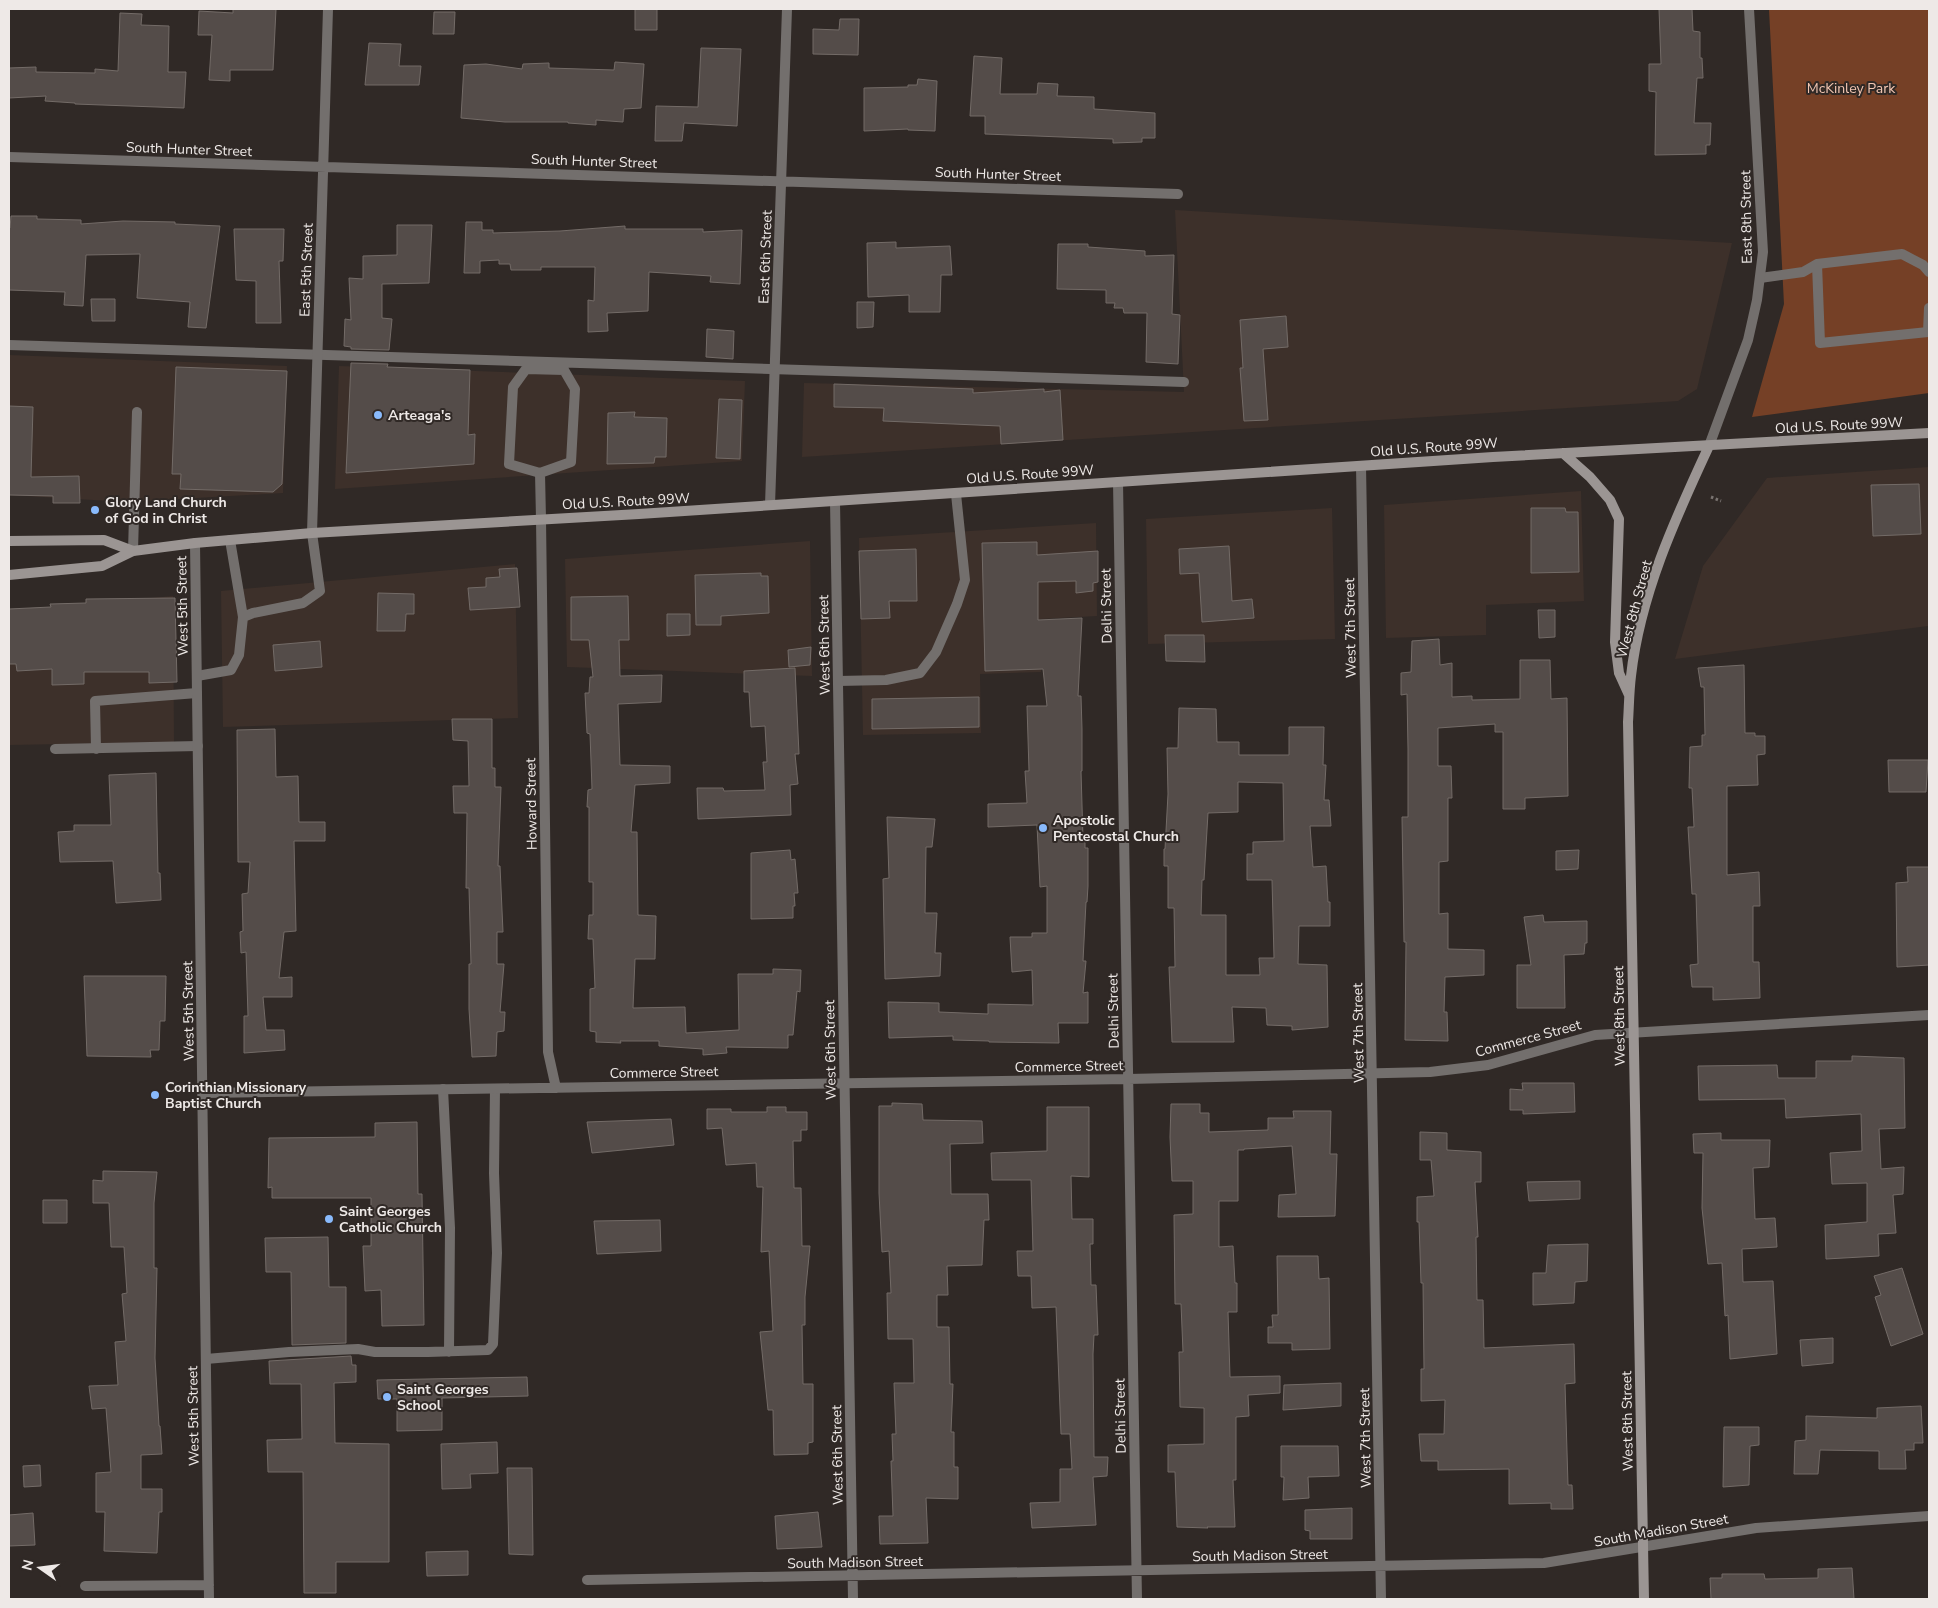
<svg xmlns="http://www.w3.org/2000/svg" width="1938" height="1608" font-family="'Nunito Sans',sans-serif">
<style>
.built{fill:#3d302a}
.green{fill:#754026}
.building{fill:#544c49;stroke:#736b67;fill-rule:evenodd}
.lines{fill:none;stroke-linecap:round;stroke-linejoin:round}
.path{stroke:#7a7471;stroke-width:3;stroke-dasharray:2.5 2.5;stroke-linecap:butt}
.lane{stroke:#736f6d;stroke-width:10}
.street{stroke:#736f6d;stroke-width:10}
.secondary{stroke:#9b9593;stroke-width:10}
.poi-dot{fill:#89bafc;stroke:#302926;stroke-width:2}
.labels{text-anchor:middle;stroke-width:4;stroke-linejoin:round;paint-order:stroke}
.park-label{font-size:14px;fill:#f2c6b2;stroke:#302926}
.street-label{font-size:14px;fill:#eee9e7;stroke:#302926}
.poi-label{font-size:14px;font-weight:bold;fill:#eee9e7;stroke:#302926;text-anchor:start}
</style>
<rect width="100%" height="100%" fill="#302926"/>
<path class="built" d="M1175,210l557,33 -35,146 -19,12 -876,56 2,-74 380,9z
M9,355l278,11 -4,127 -156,9 -118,-7z
M339,366l406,15 -3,80 -407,28z
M1929,467v185l-1,-26 -253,33 28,-93 64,-88z
M1581,491l3,110 -98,4v30l-100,3 -2,-133z
M1332,508l3,131 -187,5 -2,-125z
M1096,523l1,93 -57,3 1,53 -61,2 1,59 -118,2 -4,-197z
M810,541l2,135 -245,-9 -2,-108z
M515,564l3,154 -295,9 -2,-136z
M173,596l1,146 -165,3v-134z"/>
<path class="green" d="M1769,9h160v384l-177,24 32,-113z"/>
<path class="building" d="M233,9h43l-3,61h-43v11l-21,-1 3,-45h-14l1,-24 34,2z
M635,9h22v21h-22z
M1659,9h33l1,22 7,1v26h2l1,20h-6l-3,45h17l-1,22h-4v9l-51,1 1,-63 -7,-1v-27h12z
M434,12h21l-1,22h-21z
M120,13l22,1 -1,11 28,1 -1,46h18l-2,36 -109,-4v-1l-30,-2 1,-5 -37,2v-30l27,-1v5l59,1v-4l23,2z
M840,19h19l-1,36 -45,-1v-25l26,1z
M369,43l32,1 -2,22h22l-2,19h-54z
M701,48l40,1 -4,77 -53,-3 -2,18h-27l1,-35 42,1z
M974,56l28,2 -2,36h37l1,-11 20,1 -1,12 37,1v12l61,4v25h-13v4l-29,1v-4l-128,-5v-18h-15z
M615,62l29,2 -3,44 -17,1 -1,13 -27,-2v5l-28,-2v-1h-63l-44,-4 3,-53 22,-1 36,5 1,-5 26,-1v5l65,2z
M918,79l19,2 -2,50 -27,-1v-1l-44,2v-43l44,-1v-2h9z
M11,216h26v3l44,1v4l42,-3 52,1v2l45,2 -14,102 -18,-1 2,-25 -53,-4 3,-44 -54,1 -3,51 -19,-1 1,-13 -56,-2v-62h1z
M466,222h16v8h11v3l67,-2 65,-5v3h78v3l39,-2 -2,54 -30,-2 1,-6 -62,-4 -1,39 -41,2 1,18 -20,1v-32l6,1 1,-34h-54v3h-30l-1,-6h-11v-4l-19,1v12h-16z
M397,225h35l-3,58 -47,1v34l10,1 -3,31 -38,-1v-2l-7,-1 1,-27 6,1 -2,-42 14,1v-23l34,-1z
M234,229h50l-1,32h-4l2,62h-25v-42l-20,-1z
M896,242v6l54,-2 2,29h-11l-1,37h-31v-17l-41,2 -1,-54z
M1058,244h30v3l57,4v5l29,-1 -2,59 8,1 -2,49 -32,-2 1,-49h-23l-1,-5h-9l1,-5h-9v-13l-49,-1z
M91,299h24v22h-23z
M857,302h17l-1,25 -16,1z
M1286,316l2,31 -25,2 5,71 -24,1 -4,-53h3l-3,-48z
M707,329l27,2 -1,28 -27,-2z
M351,363l37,1 -1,3 83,3 -2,65 7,-1 -1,30 -128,9z
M176,367l111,4 -5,113 -9,8 -93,-3 1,-15h-9z
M834,384l139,5v4l71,-4v3l16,-2 3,50 -62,4 -1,-18 -117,-5 1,-13 -50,-1z
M719,399l23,1 -2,59 -24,-1z
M9,406l24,1 -2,70 48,-1 1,27h-27v-7l-44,-1z
M635,412l-1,5 33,1 -1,39h-11l-1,6 -47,1 1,-51z
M1919,484l2,50 -48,2 -2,-51z
M1531,508h34l1,4h12l1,60 -48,1z
M1037,542v13l61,-4v31l-5,1v8l-17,2v-12l-38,1v38l44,-2 -4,78h3l1,33v42h-1l2,68h2v9h3v38l-1,16h-1l-3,59h3l-3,32 5,-1v31h-30l1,20 -70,-1v-1l-36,-1v-4l-64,2 -1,-36 51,1v9l49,2v-10l45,1 -1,-35 -20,2 -2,-35h22v-4h15v-47l-7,1 -3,-62 -49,2v-23l39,-1 -2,-32h4l-2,-65h20l-4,-37 -58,2 -3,-128z
M1229,546l3,55 20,-2 2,19 -52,4 -3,-49 -19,1 -1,-25z
M916,549l1,52h-28l1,17 -29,1 -2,-68z
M517,568l3,39 -50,3 -2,-22 18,-1v-9l14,-1 -1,-8z
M761,573v3h7l1,37 -48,3v9h-25l-1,-50z
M378,593l36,1v20h-8l-1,17h-28z
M628,596l1,44h-10l1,36 42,-1 -1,27 -43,2 2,61 50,1v17l-35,2 -4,47h6l1,83 18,1 -1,43h-20l-2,49 52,-1 1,26 53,-3 -1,-56h35v-5l28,1 -1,22 -3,-1 -4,44h-5v13l-62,-1 1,6 -24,2v-6l-44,-3v-5h-39l1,2 -25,-1v-10l-6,-1v-42l5,-1 -2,-49h-5l1,-24h4v-33h-4v-75h-2l1,-17 4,-1 -1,-28 -1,-27 -3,-1 -2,-40h4l1,-16h3l-4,-37h-18v-43z
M175,598l2,84 -28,1v-11h-65v12l-32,1v-16l-35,2 -1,-7h-7v-55l42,-2 -1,-3 36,-1v-4z
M1538,610h17v27l-16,1z
M667,614h23v21l-23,1z
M1165,635h39l1,27 -39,-1z
M1439,639l1,26 12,-2v34l20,-1v4l48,-1v-39h30l1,39 16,-1 1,98 -43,2v11h-22v-77h-8v-8l-57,4v38h13l1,32h-4v63l-9,1v52l9,-1v36l36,1v25l-39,2 -1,35h3l1,29 -43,-1 1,-98h-2l-2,-125h6v-68l-1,-55 -6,1v-22l10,-1 1,-31z
M320,641l2,26 -47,4 -2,-26z
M811,647l-1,18 -21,2 -1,-17z
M1744,665l1,68h10v3h10v18l-8,1 1,30 -31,1v89l32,-3 1,34h-7v56h6l1,36 -47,2v-13h-21l-2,-22 8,-1 -2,-70h-4l-4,-67h6l-2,-39h-3l1,-41 12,-1v-11h3l-1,-48h-3l-3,-19z
M795,668l4,86h-4l3,30 -8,1 1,30 -93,4 -1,-31h26l1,3 41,-1 -2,-28h4l-2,-36 -14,1 -2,-35h-5v-21z
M979,697v30l-107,2v-30z
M1179,708l37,1 1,33h22v13h50v-28h35l-1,38h3l-2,35h5l2,26h-21l3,41 13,-1 2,36h2v24h-31l-1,38 29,1 1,62 -36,3v-4l-25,-1 -1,-17 -34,-1 2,35h-62l-3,-75h6l-1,-59h-6v-42h-4v-17h1l3,-55 -1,-46h11zM1238,782l45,1 1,58 -31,1v12h-6v26h25l2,78h-15l1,17h-34v-60h-25l1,-35h2l4,-67 30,-1z
M452,719h40v49h3v19h6l-3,79h2l3,66h-6v32h7l-4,48h5l-1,19 -7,1 -1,24 -24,1 -3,-48v-45h2l-2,-76h-3l1,-75h-13l-1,-27h16l-1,-45 -15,-1z
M275,729l1,48 22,-1 1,46h26v19h-31l2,90 -12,1 -5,46 13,-1v20h-29l3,33h18l1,20 -41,3v-37h4l-2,-64 -5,1 -1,-21 3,-1 -1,-37 6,-1 2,-31h-12l-1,-132z
M1888,760h40l-2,32h-37z
M156,773l2,100h2l1,27 -45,3 -3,-42 -53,1 -2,-30 16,-1v-6h37l-2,-50z
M887,817l48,2 -3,28h-6l-1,66h12l-2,40h6l-1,23 -55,3 -2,-100 6,-1z
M790,850l1,10 4,-1 3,34h-4l1,13h-2v12l-42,1v-66z
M1579,850l-1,19 -22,1v-19z
M1907,867h22v98l-32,2 -1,-84 12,-1z
M1543,915l1,7 43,-1v22h-2l-1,11 -20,1 1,53h-48v-43h14l-7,-48z
M84,976h82l-1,45h-5l-1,29h-9l1,7 -64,-1z
M1852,1056l52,2 1,70 -26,1 2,40 23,-2 -1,27 -10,1 3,38 -18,1 1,22 -53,3 -1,-34 42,-3v-39l-35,1 -2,-31 32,-2 -1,-37 -75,4 -1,-19 -86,1 -1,-34 79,-1 1,13h38v-17h36z
M1522,1083h52l1,29 -52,2v-4h-13v-21l13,1z
M892,1103l30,1 1,16 59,1 1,22 -33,1 1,50h37l1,26h-5l-2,45 -35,1 1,29h-11v32h12l1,57h3l-2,48h3v35h4v32l-32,-1 2,45 -48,1 -1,-28h14l-2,-55h2l-1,-27h4l-2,-51h20l-1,-44h-25l-1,-46h4l-2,-42 -7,1 -3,-59v-87h13z
M1171,1104h29v9h9v19l59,-2v-12h26l-1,-7h38l-1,43h7l-2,62 -57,1 1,-22 17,-1 -4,-48 -48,3v1h-6v51h-19v46l14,-1 2,37h2v29h-9l2,65 50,-1v17l-32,2 1,21 -13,1v63h-3l2,47h-28l1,1 -31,-1 -2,-55h-7v-27l36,-1v-36l-24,-1 -1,-55h4l-2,-48h-6l-1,-89 19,-1v-33h-21l-2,-44z
M767,1107h19v5h21v18h-6v11h-8l1,47h7l1,58h8l-5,51v28h-3l1,59h10v58l-5,1v11l-34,1 -1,-45h-5l-8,-78 13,-1 -4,-80 -8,1 2,-65h-6l-1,-24 -30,2 -4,-37 -15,1v-20h24v3h36z
M1047,1107h42v70l-18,-1 1,43h21v25h-3l1,41h5l2,50h-4l-1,19 1,103h14l-1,19 -14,1 3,48 -64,3 -2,-25 30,-1v-33h12l-2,-35h-9l-5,-127 -24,1 -1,-32h-13l-1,-25h16l-2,-71h-39l-1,-27 56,-2z
M671,1119l3,26 -82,8 -5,-31z
M417,1122l1,72h4l2,131 -42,1 -1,-36 -16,1 -2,-45h8v-48h-99v-11l-4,1 1,-50 106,-1v-14z
M1420,1132l27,1v17l34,2v30h-6l3,55h-2l1,63h6l1,48 90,-4 1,39 -10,1 3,101h4l1,24h-22v-6l-42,1v-35l-71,1v-9h-17l-2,-27h25l1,-34 -24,1v-32h3l-1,-86h-2l-2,-61h-2v-25l17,-1 -3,-36h-11z
M1721,1133v7h49l-1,27 -16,1 2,51 20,-1 2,29 -35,2 1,33 30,-1 4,73 -47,5 -2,-44 -3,1 -3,-53 -14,1 -6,-56 1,-55h-9l-1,-19z
M103,1171l54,1 -3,31v65h3l-2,90 4,68h1l2,28 -21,1v34h21v23h-3l-2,41 -53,-2 1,-39h-9v-39l15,-1 -5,-64 -14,1 -3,-23 29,-1 -3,-43 11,-1 -4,-47 5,-1 -3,-46h-13l-2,-44h-16v-23l10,1z
M1580,1181v18l-51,2 -2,-19z
M43,1200h24v23h-24z
M660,1220l1,31 -64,3 -3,-33z
M328,1237l1,50h17v56l-54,2 -1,-73h-25l-1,-34z
M1588,1244l-1,37 -12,1 -1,21 -41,2v-32h13l2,-28z
M1277,1256h41l1,23 10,-1 1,71 -38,1v-7h-24v-16h5l-1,-12h6z
M1902,1268l21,66 -32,12 -16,-49 6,-2 -7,-19z
M1833,1338v25l-31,3 -2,-26z
M351,1356l1,9h4v17l-22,1 1,60 54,1v118h-53v31h-32l-1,-121h-35l-1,-32 35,-1 -1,-55h-31l-1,-23z
M527,1377l1,19 -86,2v32l-45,1v-32h-19l-1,-19z
M1341,1383v23l-58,4 1,-25z
M1921,1406l2,37h-9v7h-9l1,19h-27v-18l-59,-1 -2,24h-24l1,-33 11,-1v-24l71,2v-10z
M1724,1427h35v18l-9,1 -1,39 -26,2z
M497,1442l1,31 -28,1 1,14 -29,1 -1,-45z
M1281,1446h57l1,30 -31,1 1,21 -26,2 1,-23h-3z
M40,1465l1,21 -17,1 -1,-21z
M507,1468h25l1,87 -24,-1z
M1352,1508v31h-42v-8l-5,-1v-20z
M818,1512l4,35 -45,2 -2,-33z
M33,1513l2,32 -26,1v-31z
M468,1551v24l-41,1 -1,-24z
M1852,1568l2,31h-143l-1,-21h12v-4h42l1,5 53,-1v-9z"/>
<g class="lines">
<path class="path" d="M1711,497l10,4"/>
<path class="lane" d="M1817,264l3,79 108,-11 1,-24
M1760,278l43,-6 14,-8 85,-10 21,11 6,7
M9,345l1175,37
M526,369l38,1 11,19 -4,73 -31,11 -31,-9 4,-77z
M540,473l1,46
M230,540l13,77
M133,551l4,-139
M197,676l34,-6 8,-15 4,-38 10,-4 50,-10 17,-12 -8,-58
M838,681l48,-1 34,-7 16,-21 21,-48 8,-24 -9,-86
M55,749l143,-3
M96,749l-1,-48 102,-8
M443,1089l7,139 -1,124
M206,1359l83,-7 69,-3 17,3h53l60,-2 5,-6 4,-91 -3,-80 1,-84"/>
<path class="street" d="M9,157l1169,37
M1709,446l39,-106 9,-40 6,-48 -14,-243
M1361,466l20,1133
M1118,482l19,1117
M835,501l18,1098
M770,505l17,-496
M541,519l7,533 8,36
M312,533l16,-524
M195,543l14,1056
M203,1093l925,-14 302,-7 58,-7 107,-30 334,-20
M587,1580l957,-17 212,-35 173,-12
M85,1586l124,-1"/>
<path class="secondary" d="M1563,453l27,24 20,23 9,19 -4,123 4,31 10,22
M9,541l95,-1 29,11
M9,575l93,-9 31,-15 62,-8 117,-10 327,-19 854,-57 436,-24
M1644,1599l-16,-877c1,-15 1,-30 3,-46 9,-81 44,-157 78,-230"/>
</g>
<g class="poi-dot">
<circle cx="378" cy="415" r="5"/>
<circle cx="95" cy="510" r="5"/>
<circle cx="1043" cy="828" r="5"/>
<circle cx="155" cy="1095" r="5"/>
<circle cx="329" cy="1219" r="5"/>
<circle cx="387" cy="1397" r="5"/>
</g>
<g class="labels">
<g class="park-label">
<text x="1851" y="93">McKinley Park</text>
</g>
<g class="street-label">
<text transform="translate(189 149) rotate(2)" y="5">South Hunter Street</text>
<text transform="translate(594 161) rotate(2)" y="5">South Hunter Street</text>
<text transform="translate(998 174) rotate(2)" y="5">South Hunter Street</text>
<text transform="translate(1746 217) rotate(-91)" y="5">East 8th Street</text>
<text transform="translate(765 257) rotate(-88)" y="5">East 6th Street</text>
<text transform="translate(306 270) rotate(-88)" y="5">East 5th Street</text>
<text transform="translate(1839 425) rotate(-3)" y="5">Old U.S. Route 99W</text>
<text transform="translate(1434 447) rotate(-4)" y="5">Old U.S. Route 99W</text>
<text transform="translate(1030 474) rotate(-4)" y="5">Old U.S. Route 99W</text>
<text transform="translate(626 501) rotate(-3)" y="5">Old U.S. Route 99W</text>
<text transform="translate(182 606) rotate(-91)" y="5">West 5th Street</text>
<text transform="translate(1106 606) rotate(-91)" y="5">Delhi Street</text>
<text transform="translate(1634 609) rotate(-75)" y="5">West 8th Street</text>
<text transform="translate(1350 628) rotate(-91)" y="5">West 7th Street</text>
<text transform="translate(824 645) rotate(-91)" y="5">West 6th Street</text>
<text transform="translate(531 804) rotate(-91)" y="5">Howard Street</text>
<text transform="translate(188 1011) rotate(-91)" y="5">West 5th Street</text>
<text transform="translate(1113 1011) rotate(-91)" y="5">Delhi Street</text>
<text transform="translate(1619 1016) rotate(-91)" y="5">West 8th Street</text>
<text transform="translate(1358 1033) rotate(-91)" y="5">West 7th Street</text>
<text transform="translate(1528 1038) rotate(-15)" y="5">Commerce Street</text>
<text transform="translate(830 1050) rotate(-91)" y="5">West 6th Street</text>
<text transform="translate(1069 1066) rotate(-1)" y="5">Commerce Street</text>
<text transform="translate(664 1072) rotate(-1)" y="5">Commerce Street</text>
<text transform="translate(193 1416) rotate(-91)" y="5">West 5th Street</text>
<text transform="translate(1120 1416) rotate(-91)" y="5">Delhi Street</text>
<text transform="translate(1627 1421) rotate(-91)" y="5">West 8th Street</text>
<text transform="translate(1365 1438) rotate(-91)" y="5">West 7th Street</text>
<text transform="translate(837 1455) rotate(-91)" y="5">West 6th Street</text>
<text transform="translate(1661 1530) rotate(-10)" y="5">South Madison Street</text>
<text transform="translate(1260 1555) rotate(-1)" y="5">South Madison Street</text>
<text transform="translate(855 1562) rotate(-1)" y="5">South Madison Street</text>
</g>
<g class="poi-label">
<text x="388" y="420">Arteaga's</text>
<text x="105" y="507">Glory Land Church<tspan x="105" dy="16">of God in Christ</tspan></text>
<text x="1053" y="825">Apostolic<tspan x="1053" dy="16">Pentecostal Church</tspan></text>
<text x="165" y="1092">Corinthian Missionary<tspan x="165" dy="16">Baptist Church</tspan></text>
<text x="339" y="1216">Saint Georges<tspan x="339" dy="16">Catholic Church</tspan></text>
<text x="397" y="1394">Saint Georges<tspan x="397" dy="16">School</tspan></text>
</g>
</g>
<rect width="1938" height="1608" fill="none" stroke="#eee9e7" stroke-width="20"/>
<g transform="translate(40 1568) rotate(284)" stroke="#302926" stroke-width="4" paint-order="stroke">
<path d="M0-4L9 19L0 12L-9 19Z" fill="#eee9e7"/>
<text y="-8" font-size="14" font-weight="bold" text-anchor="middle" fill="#eee9e7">N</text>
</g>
</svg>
